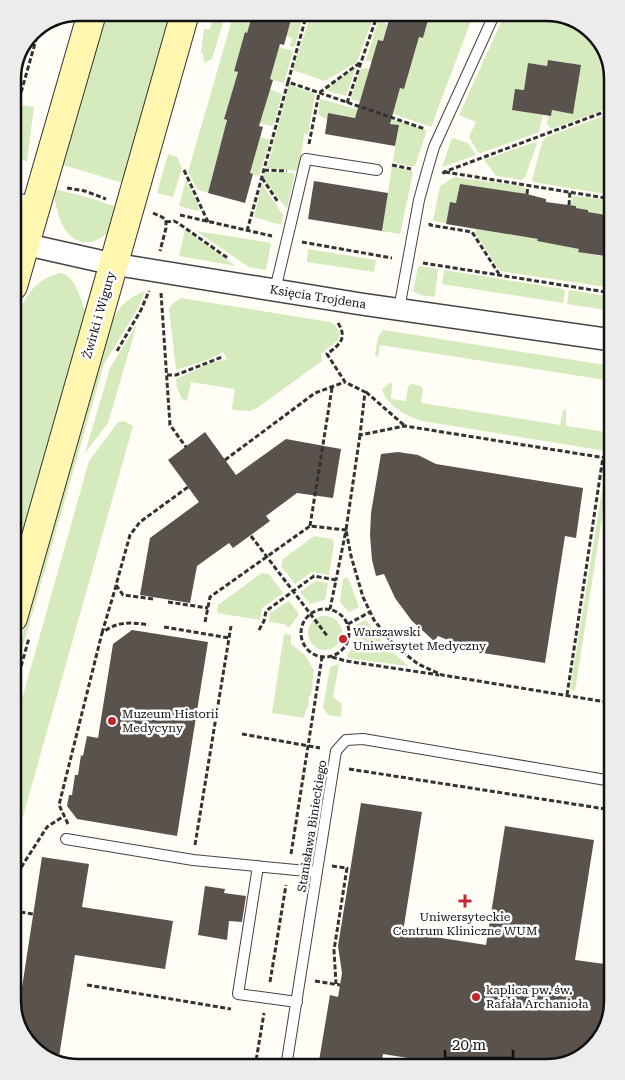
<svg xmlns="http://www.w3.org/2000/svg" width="625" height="1080" font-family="'Roboto Serif',serif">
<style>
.green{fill:#d5ebbd}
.building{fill:#5a524d}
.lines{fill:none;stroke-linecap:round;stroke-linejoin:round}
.service-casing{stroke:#444;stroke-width:12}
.minor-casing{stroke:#444;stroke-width:24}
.secondary-casing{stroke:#333;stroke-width:30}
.path{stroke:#333;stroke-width:3;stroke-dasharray:5 2.5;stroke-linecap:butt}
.service{stroke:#fff;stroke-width:10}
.minor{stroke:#fff;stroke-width:21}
.secondary{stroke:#fff6b0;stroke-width:28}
.poi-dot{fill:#c4262e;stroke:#fff;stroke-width:2}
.labels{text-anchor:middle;stroke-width:5;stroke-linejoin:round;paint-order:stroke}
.street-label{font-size:12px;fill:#111;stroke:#fff}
.poi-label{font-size:12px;fill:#111;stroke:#fff;text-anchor:start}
.rim{fill:none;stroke:#111;stroke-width:2.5}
</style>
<rect width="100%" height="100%" fill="#fffdf5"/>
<path class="green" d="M104,13h68l-49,170 -63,-19z
M214,13h12l-14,46 -6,3h-2l-1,-8 -2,-2 3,-23h6z
M234,13h19l-6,20 -2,-1 -11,38 4,2 -14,46 3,2 -19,73 -11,-4 -9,-17z
M281,13h23l-9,33 -5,1 2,-9 -6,-2 6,-20z
M311,13h64l-18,49 -32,19 -32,-11z
M430,13h44l-43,114 -80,-28 9,-29 4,-2 6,1 25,35 5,-16 4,1 15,-52 4,1z
M522,13h28l33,11 20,23 -3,20 10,2 2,11v27l-61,22 -4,-6 1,-7h3l1,-6 21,3 3,-20 -11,-2 4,-28 -21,-3 -1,6 -19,-3 -4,27 -9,-1 -3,20 31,6 -4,17 -58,21 -3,-1 -9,-15 7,-15 -17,-7 44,-97 18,-2z
M378,21l9,3 -4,17 -5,-1 -6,22 -6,-2z
M279,47l14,4 -9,32 -14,-4z
M356,67l-10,29 -18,-5 1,-4z
M289,85l25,8 1,3 -7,38h-4l-5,37 -32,-3z
M270,89l12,5 -8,30 -3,2 -11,-3z
M321,99l106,31 -12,36 -2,1 -20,-5 5,-37 -70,-12 -1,6 -9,-4 2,-15z
M21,105l13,2 -7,54 -14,-3v-23z
M606,115l-3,23 9,2v55l-79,-13 -1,-2 10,-38 4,-5z
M260,137l10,3 -11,36 -9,-2z
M452,138l16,5 8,12 -34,12z
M535,142l2,2 -12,33 -3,3 -26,-4 -12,-16z
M168,154l9,3 5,11 -9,29 -16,-4z
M392,166l20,5 1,2 -13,61 -18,-3z
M265,172l30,1 -8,36 -24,-30z
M454,177l67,9 4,2 1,6 -65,9 -11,-1 -4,21 -13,-2 7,-35z
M186,179l14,31 -2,1 -19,-5z
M262,184l21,31 -2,10 -27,-8z
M54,189l33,8 30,10c-3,7 -4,16 -7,23 -3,5 -11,9 -16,11 -30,8 -39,-31 -40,-52z
M575,196l33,4 1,2 -1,13 -20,-3v-2l-12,-2 -5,-2 1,-9z
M476,229l62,10 -1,2 42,8 -1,2 34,8v29l-112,-17 -25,-38z
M185,230l51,36 -57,-10z
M196,231l75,12 -5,27 -17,-3z
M308,249l68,11 -2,12 -67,-10z
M420,266l18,3 -3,28 -15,-2 -7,-4 5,-24z
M444,270l119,19 2,2 -2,12 -121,-19z
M61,273c15,4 19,25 24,37l-72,255v-232c7,-27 17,-54 48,-60z
M569,290l43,7v14l-45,-7z
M145,291l-7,17 -34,56 -91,317v-12l97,-346c10,-17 16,-24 35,-32z
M181,298l149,24 5,3 5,8 -2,7 -17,14 1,7 -65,47 -7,3 -17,-1 -1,-3 3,-18 -44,-7 -4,19 -5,-2 -5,-11 -1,-9 35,-16 16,-4 -4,-7 -15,8 -32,10 -7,-61 3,-5z
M137,324l-29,99 -23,30 25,-85z
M383,330l229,36v15l-232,-36 -2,12 -3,-2 3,-18z
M391,382l1,2 -1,15 15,2 2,-14 3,-3 10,2 2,3 -2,14 139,22 3,-14 3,-2v17l46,7v19l-190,-31c-15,-5 -36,-15 -40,-32z
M124,421l9,5 -120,426v-121l76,-270 29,-39z
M606,465l4,1 -35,225 -5,-1z
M314,536l18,3 2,5 -5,31 -17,-3 -17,12 -14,-18 2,-7z
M262,573l7,1 14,19 -21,15 -2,12 -43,-7 1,-8z
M347,577c5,8 8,20 12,30l-10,5 -9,-10 3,-23z
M316,581l12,2 -3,17 -15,4 -10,-12z
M289,601l10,13 -9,13 -5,-1v-2l-16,-2 1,-9z
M308 633a17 17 0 1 1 34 0a17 17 0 1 1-34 0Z
M366,620l18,24 24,22 -60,-8 -1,-3c8,-8 10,-19 9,-30z
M284,634l7,1v9l14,11 9,15 -3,26h-2l-1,12 -2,1 -2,9 -32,-5z
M339,664l-6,33 9,7 -1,13 -13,-2 -5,-8 7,-40z"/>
<path class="building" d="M253,13h28l11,3 -8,29 -4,-1 -10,35 3,1 -14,46 4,1 -13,46 3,1 -8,29 -37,-10 19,-73 -3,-1 14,-47 -4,-1 11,-39 2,1z
M391,13h39l-7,25 -4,-1 -15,52 -4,-1 -10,36 9,1 -4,21 -70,-12 3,-21 27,5 23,-78 5,1z
M548,60l33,5 -8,49 -21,-4 -1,6 -39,-6 3,-21 9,1 4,-27 19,3z
M314,181l74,12 -6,38 -74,-12z
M460,184l67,10 19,5v3l30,4v2l12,2v2l24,4v41l-34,-5 1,-3 -42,-8 1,-2 -92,-15 4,-22 6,1z
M205,432l31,43 50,-36 55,10 -8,49 -36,-5 -31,23 4,5 -37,27 -4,-5 -32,23 -7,37 -50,-8 10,-57 49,-36 -31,-42z
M398,452l20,3 18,9 147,24 -7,50 -11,-2 -20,127 -68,-11 -39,-16 -4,5 -22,-20 -17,-23 -11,-24 -8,2 -4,-16 -2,-25 1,-22 10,-59z
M132,630l76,12 -31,194 -100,-17 -10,-13 2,-11h3l3,-20h3l3,-20 2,1 4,-20 11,2 15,-94z
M361,803l61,9 -19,120 83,13 19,-119 89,14 -19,120 37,5v36l-11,36 -26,24 -29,7 -81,-1 -82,-13 -2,13h-63l12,-72 8,2 4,-24 -4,-27z
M42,857l47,7 -7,43 91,14 -8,48 -90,-14 -16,102 -18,-3 -22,-24 -2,-10z
M205,886l20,3 -1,4 22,3 -4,26 -13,-1 -2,19 -29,-5z"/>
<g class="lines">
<g class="service-casing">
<path id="service" d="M13,198l23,4
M275,290l31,-131 71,11
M399,309l20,-109 8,-29 7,-24 61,-134
M66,839l127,21 124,12
M258,866l-20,128 59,8
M286,1067l50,-316 10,-11 17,-1 249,42"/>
</g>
<g class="minor-casing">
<path id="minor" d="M24,244l89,20 248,40 251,36"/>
</g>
<g class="secondary-casing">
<path id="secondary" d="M13,286l79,-273
M13,618l172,-605"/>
</g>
<path class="path" d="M288,82l19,-69
M347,103l31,-90
M13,121l26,-92
M309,144l10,-51 42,-31
M392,165l19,4
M184,170l24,52
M264,170l23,1
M445,172l167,27
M13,173l7,2
M443,174l1,-2 168,-63
M262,178l16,24
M67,188l18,3 21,8
M527,194l1,-9
M569,205l1,-13
M153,213l9,4 4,3v8l-6,23
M180,215l92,21
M609,216l2,-18
M166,222l8,-1 4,2 51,36
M430,223v2l42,7 27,42
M247,231l41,-149 137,47
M302,242l90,16
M423,263l189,30
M161,293l9,132 16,22
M338,323c10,16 1,22 -11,31l18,28 20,10 -5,43 45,-9 207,33
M117,351l24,-41 8,-19
M167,375h9l46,-18
M366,392l39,34
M360,435l-14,95 5,26 12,41 11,23 20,25 24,19 24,11 170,28
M225,460l90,-67 30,-11
M310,526l22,-138
M251,536l77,101
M153,599l-30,-4 -7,-10 14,-50 10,-13 48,-35
M168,602l40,6
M301 633a24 24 0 1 1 48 0a24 24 0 1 1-48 0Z
M205,622l5,-25 100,-71 36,4 -10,50
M348,624l22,-12
M164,627l65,11
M259,630l5,-9 2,-10 48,-35 22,4 -6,29
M102,633l14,-47
M332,657l14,4 93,14
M13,695l16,-57
M567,695l36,-238
M242,734l78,14
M349,769l263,41
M68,824l-9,-19 43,-172c15,-12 28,-11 47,-8
M195,845l36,-219
M291,854l31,-197
M332,866l15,2 -13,82 2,34
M13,880l34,-53 17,-11
M13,911l20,3
M315,981l25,4
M270,982l16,-97
M87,985l144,24
M255,1067l9,-54"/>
<use href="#service" class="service"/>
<use href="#minor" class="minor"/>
<use href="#secondary" class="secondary"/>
</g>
<g class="poi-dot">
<circle cx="343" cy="639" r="5"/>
<circle cx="112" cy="721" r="5"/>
<path d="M462.5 893.5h5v5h5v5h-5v5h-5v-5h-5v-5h5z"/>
<circle cx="476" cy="997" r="5"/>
</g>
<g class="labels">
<g class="street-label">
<text transform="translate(318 297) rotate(9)" y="4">Księcia Trojdena</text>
<text transform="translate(99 315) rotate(-74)" y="4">Żwirki i Wigury</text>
<text transform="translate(312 826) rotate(-81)" y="4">Stanisława Binieckiego</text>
</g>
<g class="poi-label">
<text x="353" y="636">Warszawski<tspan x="353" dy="14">Uniwersytet Medyczny</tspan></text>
<text x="122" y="718">Muzeum Historii<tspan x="122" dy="14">Medycyny</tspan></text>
<text x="465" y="921" text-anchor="middle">Uniwersyteckie<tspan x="465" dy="14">Centrum Kliniczne WUM</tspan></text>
<text x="486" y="994">kaplica pw. św.<tspan x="486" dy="14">Rafała Archanioła</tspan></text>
</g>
</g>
<path d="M0 0H625V1080H0ZM79 21H546A58 58 0 0 1 604 79V1001A58 58 0 0 1 546 1059H79A58 58 0 0 1 21 1001V79A58 58 0 0 1 79 21Z" fill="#ececec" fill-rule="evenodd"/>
<path class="rim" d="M79 21H546A58 58 0 0 1 604 79V1001A58 58 0 0 1 546 1059H79A58 58 0 0 1 21 1001V79A58 58 0 0 1 79 21Z"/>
<path d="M445 1050v8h68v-8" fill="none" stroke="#111111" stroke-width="2.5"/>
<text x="452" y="1050" font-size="15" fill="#111111" stroke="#ffffff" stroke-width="4" paint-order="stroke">20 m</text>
</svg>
